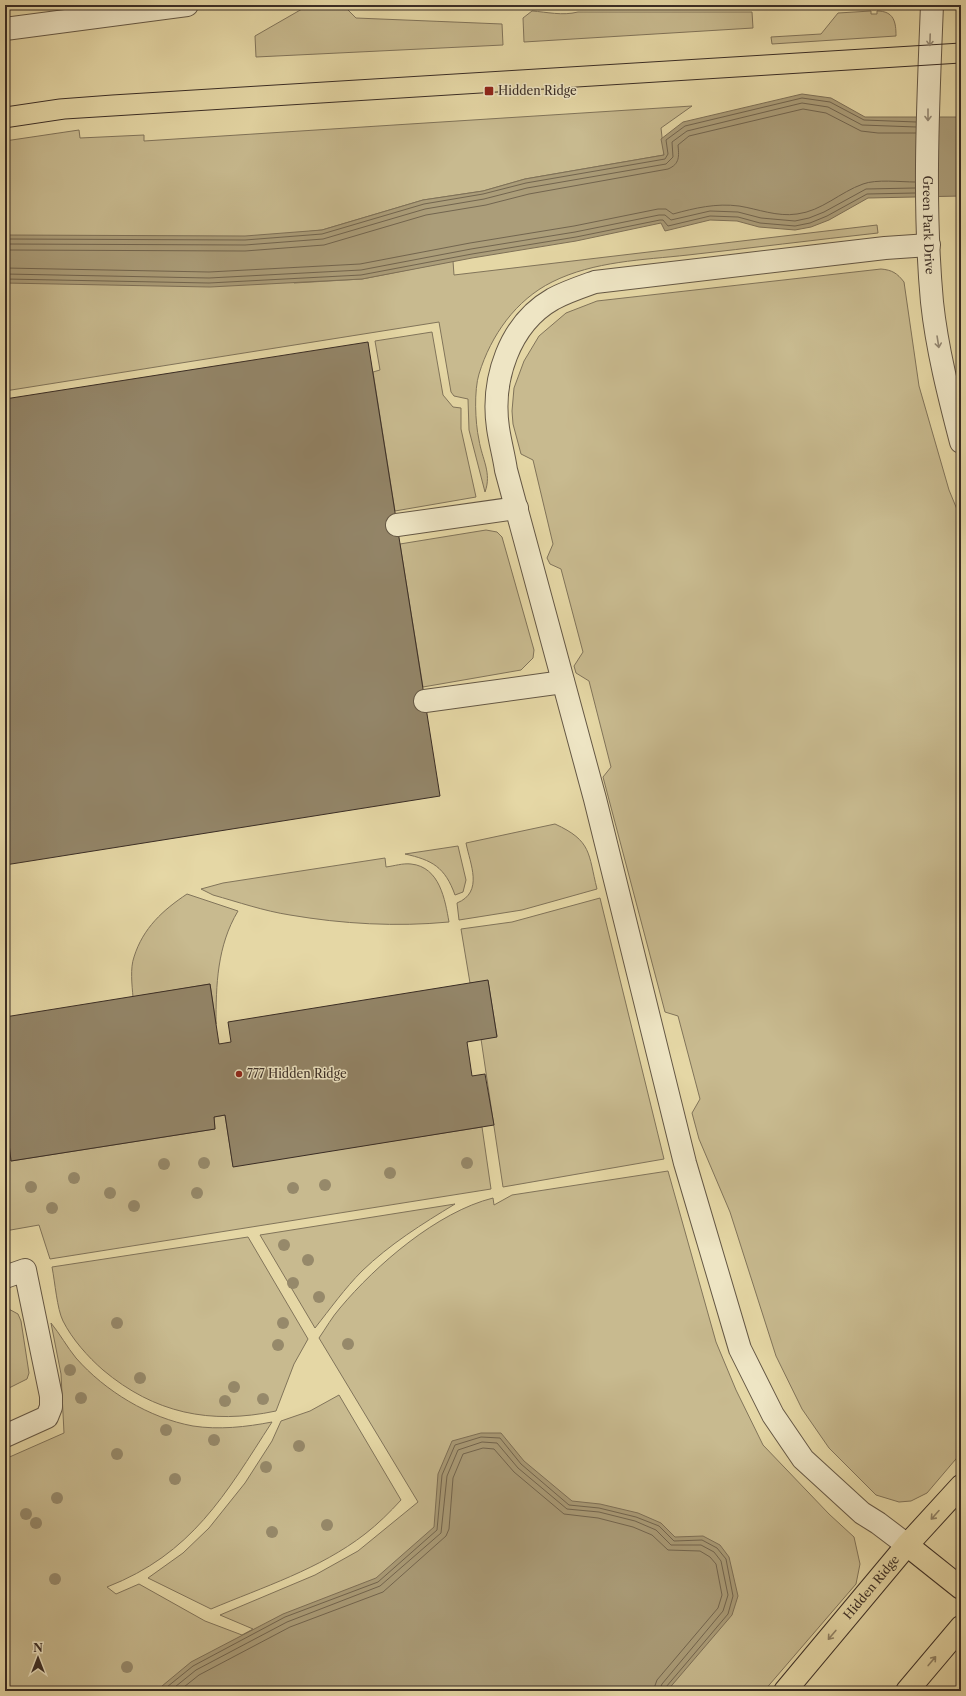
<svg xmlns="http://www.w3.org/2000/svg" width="966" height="1696" font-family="'Libre Caslon Text',serif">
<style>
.green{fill:#c8ba8f;stroke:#81745a}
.water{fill:#ab9d79;stroke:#7e7057}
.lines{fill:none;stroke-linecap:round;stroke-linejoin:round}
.shore{stroke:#72654f;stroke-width:1}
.building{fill:#938568;stroke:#3a2d25}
.minor-casing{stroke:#655845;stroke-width:24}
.major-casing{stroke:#3a2d25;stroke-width:24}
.minor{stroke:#eee5c4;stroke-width:22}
.major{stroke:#e5d7a5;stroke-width:22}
.tram{stroke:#3a2d25;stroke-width:1}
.tree{fill:#96896a}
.oneway{stroke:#948974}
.oneway2{stroke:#908265}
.poi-dot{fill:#8f2418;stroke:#eee5c4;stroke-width:1.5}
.labels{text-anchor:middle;stroke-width:3;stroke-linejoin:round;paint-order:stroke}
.poi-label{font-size:12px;fill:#3a2d25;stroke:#eee5c4;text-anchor:start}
.street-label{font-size:12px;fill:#3a2d25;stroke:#eee5c4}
</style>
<rect width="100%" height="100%" fill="#e5d7a5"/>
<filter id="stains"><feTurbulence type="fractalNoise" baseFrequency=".005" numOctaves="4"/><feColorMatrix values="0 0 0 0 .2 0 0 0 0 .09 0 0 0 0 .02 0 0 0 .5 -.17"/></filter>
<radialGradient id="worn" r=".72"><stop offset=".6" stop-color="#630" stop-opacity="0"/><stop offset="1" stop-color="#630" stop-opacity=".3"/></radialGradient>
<path class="green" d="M317,5h26l13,13 146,6 1,21 -247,12 -1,-21 47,-27z
M532,11c15,1 30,5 46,1h174l1,16 -229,14 -1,-24z
M871,11v3h6v-3c17,0 19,11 19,25l-124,8 -1,-7 50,-3 17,-21z
M692,106l-31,22 3,27 -139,24 -42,12 -60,9 -101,30 -27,3 -1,50 68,-4 91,-18 1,14 423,-50 1,8c-64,7 -127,15 -190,22 -45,5 -94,6 -136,27 -36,18 -61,53 -73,92 -5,16 -4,48 0,66 3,19 13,33 6,52l-16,-62 -1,-31 -14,-3 -3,-4 -12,-70 -434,69v-250l74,-11 1,8 64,-3v6z
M881,269c11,1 16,4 23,13l15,104 30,104 12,29v934l-34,40 -16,8 -12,1 -23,-7 -47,-47 -27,-39 -26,-53 -46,-144 -31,-73 -7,-26 8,-14 -22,-83 -13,-4 -62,-235 8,-10 -22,-86 -13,-8 -2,-7 9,-14 -22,-83 -11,-5 -3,-6 6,-14 -20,-84 -12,-6 -8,-30 -1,-13 2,-23 10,-27 15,-25 27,-23 31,-12z
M432,332l11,63 10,12 8,1v21l15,68 -81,14 -22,-139 7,-2 -5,-29z
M486,530l11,2 5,5 32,113 -1,8 -12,12 -98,17 -23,-143z
M555,824c37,17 33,29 42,65l-75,21 -63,10 -2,-17c27,-11 13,-39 9,-60z
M458,846l8,34 -3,12 -8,3c-10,-28 -23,-35 -50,-41z
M385,858l1,9c8,-1 17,-4 25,-3 29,3 34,36 38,58 -53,5 -106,2 -159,-7 -26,-4 -52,-13 -77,-20l-12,-6 22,-6z
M187,894l51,17c-21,35 -22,74 -22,113l-6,-40 -77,13c-1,-12 -3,-29 1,-40 9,-29 29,-47 53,-63z
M600,898l64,261 -161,28 -22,-148 16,-3 -9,-55 -18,2 -9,-54 51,-7z
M225,1115l8,51 249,-39 9,62 -441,70 -11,-34 -34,6v-106h2l4,36 204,-32 -1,-12z
M668,1171l48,171 20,48 27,55 66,69 25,23 6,27 -4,20 -92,107h-759v-232l59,-26 -3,-59 -10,-51c9,11 16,24 25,35 29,33 73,60 117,68 26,4 53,1 79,-4 -47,73 -80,132 -165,165l9,7 23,-10 66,37 37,14 11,-6 -33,-14 95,-40 43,-24 60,-49 -99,-164c7,-10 13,-21 21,-30 36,-43 97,-96 153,-110l1,7 18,-10z
M455,1204c-33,20 -65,40 -93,67 -17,17 -32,38 -47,57l-55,-93z
M248,1237l60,102 -14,25 -18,47c-66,14 -122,2 -173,-41 -15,-13 -31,-31 -40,-49 -6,-12 -8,-39 -11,-54z
M5,1307l13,7 3,7 8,52 -2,6 -22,11z
M339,1395l62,105c-11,12 -23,24 -36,34 -45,35 -102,53 -154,75l-63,-31 35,-25 26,-25 36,-45 27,-42 9,-20 29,-10z"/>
<path class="water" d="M802,94l29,4 34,19h96v79l-93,2 -39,22 -18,7 -16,3 -36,-3 -22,-6 -27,-1 -45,11 -4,-8 -85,18 -104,17 -110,21 -152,8 -205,-4v-48l240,1 77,-6 101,-30 60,-9 42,-12 139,-24 -3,-16 22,-17z
M481,1433h20l23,28 48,40 28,3 38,9 23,10 14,14 28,-1 17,9 9,12 9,39 -6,19 -65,76h-511l35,-29 92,-48 93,-36 58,-51 4,-53 14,-33z"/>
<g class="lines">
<path class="shore" d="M5,239l240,1 77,-6 102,-30 59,-10 43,-11 139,-24 3,-5 -2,-14 19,-14 117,-28 28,4 34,18 52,2
M5,244l240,1 78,-6 102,-30 59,-10 43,-11 139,-24 7,-7 -1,-15 15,-11 115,-28 26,4 34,18 54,2
M5,250l240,1 79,-6 102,-30 60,-10 43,-11 139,-25c12,-5 11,-13 10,-24l11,-9 114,-27 23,4 35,18 17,2h38
M5,268l204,4 151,-8 110,-21 104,-17 84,-17h8l7,5c22,-6 43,-11 66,-8 19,3 38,11 58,8 25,-3 43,-22 66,-30 13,-5 38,-2 52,-2
M5,274l204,4 152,-8 110,-21 104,-17 84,-17h6l6,5 39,-9 28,1 23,6 34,3 14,-3 15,-6 42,-23 49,-1
M5,279l204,4 152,-8 111,-21 104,-17 84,-17h3l5,6 42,-10 28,1 22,6 35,3 15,-3 17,-7 40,-22 48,-1
M162,1691l31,-25 92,-49 93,-35 59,-52 5,-55 13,-30 26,-8 19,1 21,26 48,41 30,3 37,9 23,9 15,15 28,-1 15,8 9,11 7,37 -5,18 -62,73 -1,4
M170,1691l26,-21 91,-48 93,-36 61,-53 6,-57 11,-26 24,-8 15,1 21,25 49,41 32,3 36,9 21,9 15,15h30l13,7 7,9 7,34 -5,16 -61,73 -3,7
M179,1691l20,-16 91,-48 93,-35 63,-56 3,-7 4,-51 10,-24 20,-6 11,1 20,23 50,42 34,4 35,9 19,8 16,15 32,1 10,6 6,7 6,31 -4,13 -61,72 -4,11"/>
</g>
<path class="building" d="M368,342l72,454 -435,69v-466z
M488,980l9,57 -30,5 5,34 13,-2 9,51 -261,42 -8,-52 -11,2 1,12 -204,32 -4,-36h-2v-108l205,-33 9,60 12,-2 -3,-20z"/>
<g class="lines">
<g class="minor-casing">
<g id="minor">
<path id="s1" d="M932,5c-4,99 -9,199 0,297 5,47 17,94 29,140"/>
<path d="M5,29l182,-24"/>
<path d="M397,525l120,-17"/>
<path d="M425,701l138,-19"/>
<path d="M5,1277l20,-7 26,126v11l-4,10 -42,19"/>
<path d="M907,1545l-29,-22 -16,-10 -59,-54 -30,-44 -33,-66 -55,-186 -90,-364 -89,-329c-2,-14 -6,-28 -8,-42 -7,-48 11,-104 55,-129 13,-7 28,-12 42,-17l290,-34 44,-3"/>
</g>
</g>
<g class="major-casing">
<g id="major">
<path d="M907,1545l54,43"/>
<path id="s2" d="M785,1691l122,-146 54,-59"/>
<path d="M907,1691l54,-64"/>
</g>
</g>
<use href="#minor" class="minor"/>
<use href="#major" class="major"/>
<path class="tram" d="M5,107l54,-8 53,-4 849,-52
M5,128l60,-9 896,-56"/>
</g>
<g class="tree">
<circle cx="204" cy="1163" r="6"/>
<circle cx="467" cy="1163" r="6"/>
<circle cx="164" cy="1164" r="6"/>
<circle cx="390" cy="1173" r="6"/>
<circle cx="74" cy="1178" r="6"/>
<circle cx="325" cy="1185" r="6"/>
<circle cx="31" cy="1187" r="6"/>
<circle cx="293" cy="1188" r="6"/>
<circle cx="110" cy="1193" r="6"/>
<circle cx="197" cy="1193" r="6"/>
<circle cx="134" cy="1206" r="6"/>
<circle cx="52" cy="1208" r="6"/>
<circle cx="284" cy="1245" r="6"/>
<circle cx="308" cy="1260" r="6"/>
<circle cx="293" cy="1283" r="6"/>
<circle cx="319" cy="1297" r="6"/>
<circle cx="117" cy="1323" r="6"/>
<circle cx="283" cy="1323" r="6"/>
<circle cx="348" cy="1344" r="6"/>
<circle cx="278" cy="1345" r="6"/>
<circle cx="70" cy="1370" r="6"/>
<circle cx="140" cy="1378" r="6"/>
<circle cx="234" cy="1387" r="6"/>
<circle cx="81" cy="1398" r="6"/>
<circle cx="263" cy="1399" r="6"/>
<circle cx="225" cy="1401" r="6"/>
<circle cx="166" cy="1430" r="6"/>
<circle cx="214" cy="1440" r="6"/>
<circle cx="299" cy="1446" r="6"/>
<circle cx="117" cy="1454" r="6"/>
<circle cx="266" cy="1467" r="6"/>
<circle cx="175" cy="1479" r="6"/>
<circle cx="57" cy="1498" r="6"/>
<circle cx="26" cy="1514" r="6"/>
<circle cx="36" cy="1523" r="6"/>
<circle cx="327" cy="1525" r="6"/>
<circle cx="272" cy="1532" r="6"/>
<circle cx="55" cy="1579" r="6"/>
<circle cx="127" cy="1667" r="6"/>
</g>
<defs><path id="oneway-shaft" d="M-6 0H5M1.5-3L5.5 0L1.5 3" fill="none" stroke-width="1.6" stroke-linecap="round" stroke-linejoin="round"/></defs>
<g class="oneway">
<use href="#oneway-shaft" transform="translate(930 40) rotate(92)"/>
<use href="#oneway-shaft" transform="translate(928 115) rotate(90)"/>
<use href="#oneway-shaft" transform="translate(938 342) rotate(81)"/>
</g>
<g class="oneway2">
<use href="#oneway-shaft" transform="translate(935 1515) rotate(132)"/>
<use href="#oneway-shaft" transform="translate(832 1635) rotate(130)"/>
<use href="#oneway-shaft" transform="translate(932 1661) rotate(-50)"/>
</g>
<g class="poi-dot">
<rect x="484" y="86" width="10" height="10" rx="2"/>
<circle cx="239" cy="1074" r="4"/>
</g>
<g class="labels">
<g class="poi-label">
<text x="498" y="95">Hidden Ridge</text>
<text x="247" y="1078">777 Hidden Ridge</text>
</g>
<g class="street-label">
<text dy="4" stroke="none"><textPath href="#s1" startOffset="220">Green Park Drive</textPath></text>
<text dy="4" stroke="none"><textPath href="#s2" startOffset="135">Hidden Ridge</textPath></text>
</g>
</g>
<rect width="966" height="1696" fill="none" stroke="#e5d7a5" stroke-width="20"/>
<rect x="6" y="6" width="954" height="1684" fill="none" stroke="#3a2d25" stroke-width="2"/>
<rect x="10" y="10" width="946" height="1676" fill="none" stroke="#3a2d25"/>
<g transform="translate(38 1658)" stroke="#eee5c4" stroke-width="3" paint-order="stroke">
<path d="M0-3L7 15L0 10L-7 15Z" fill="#3a2d25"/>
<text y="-6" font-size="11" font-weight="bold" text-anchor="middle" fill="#3a2d25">N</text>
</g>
<rect width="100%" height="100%" filter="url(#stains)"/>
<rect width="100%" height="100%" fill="url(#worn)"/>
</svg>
